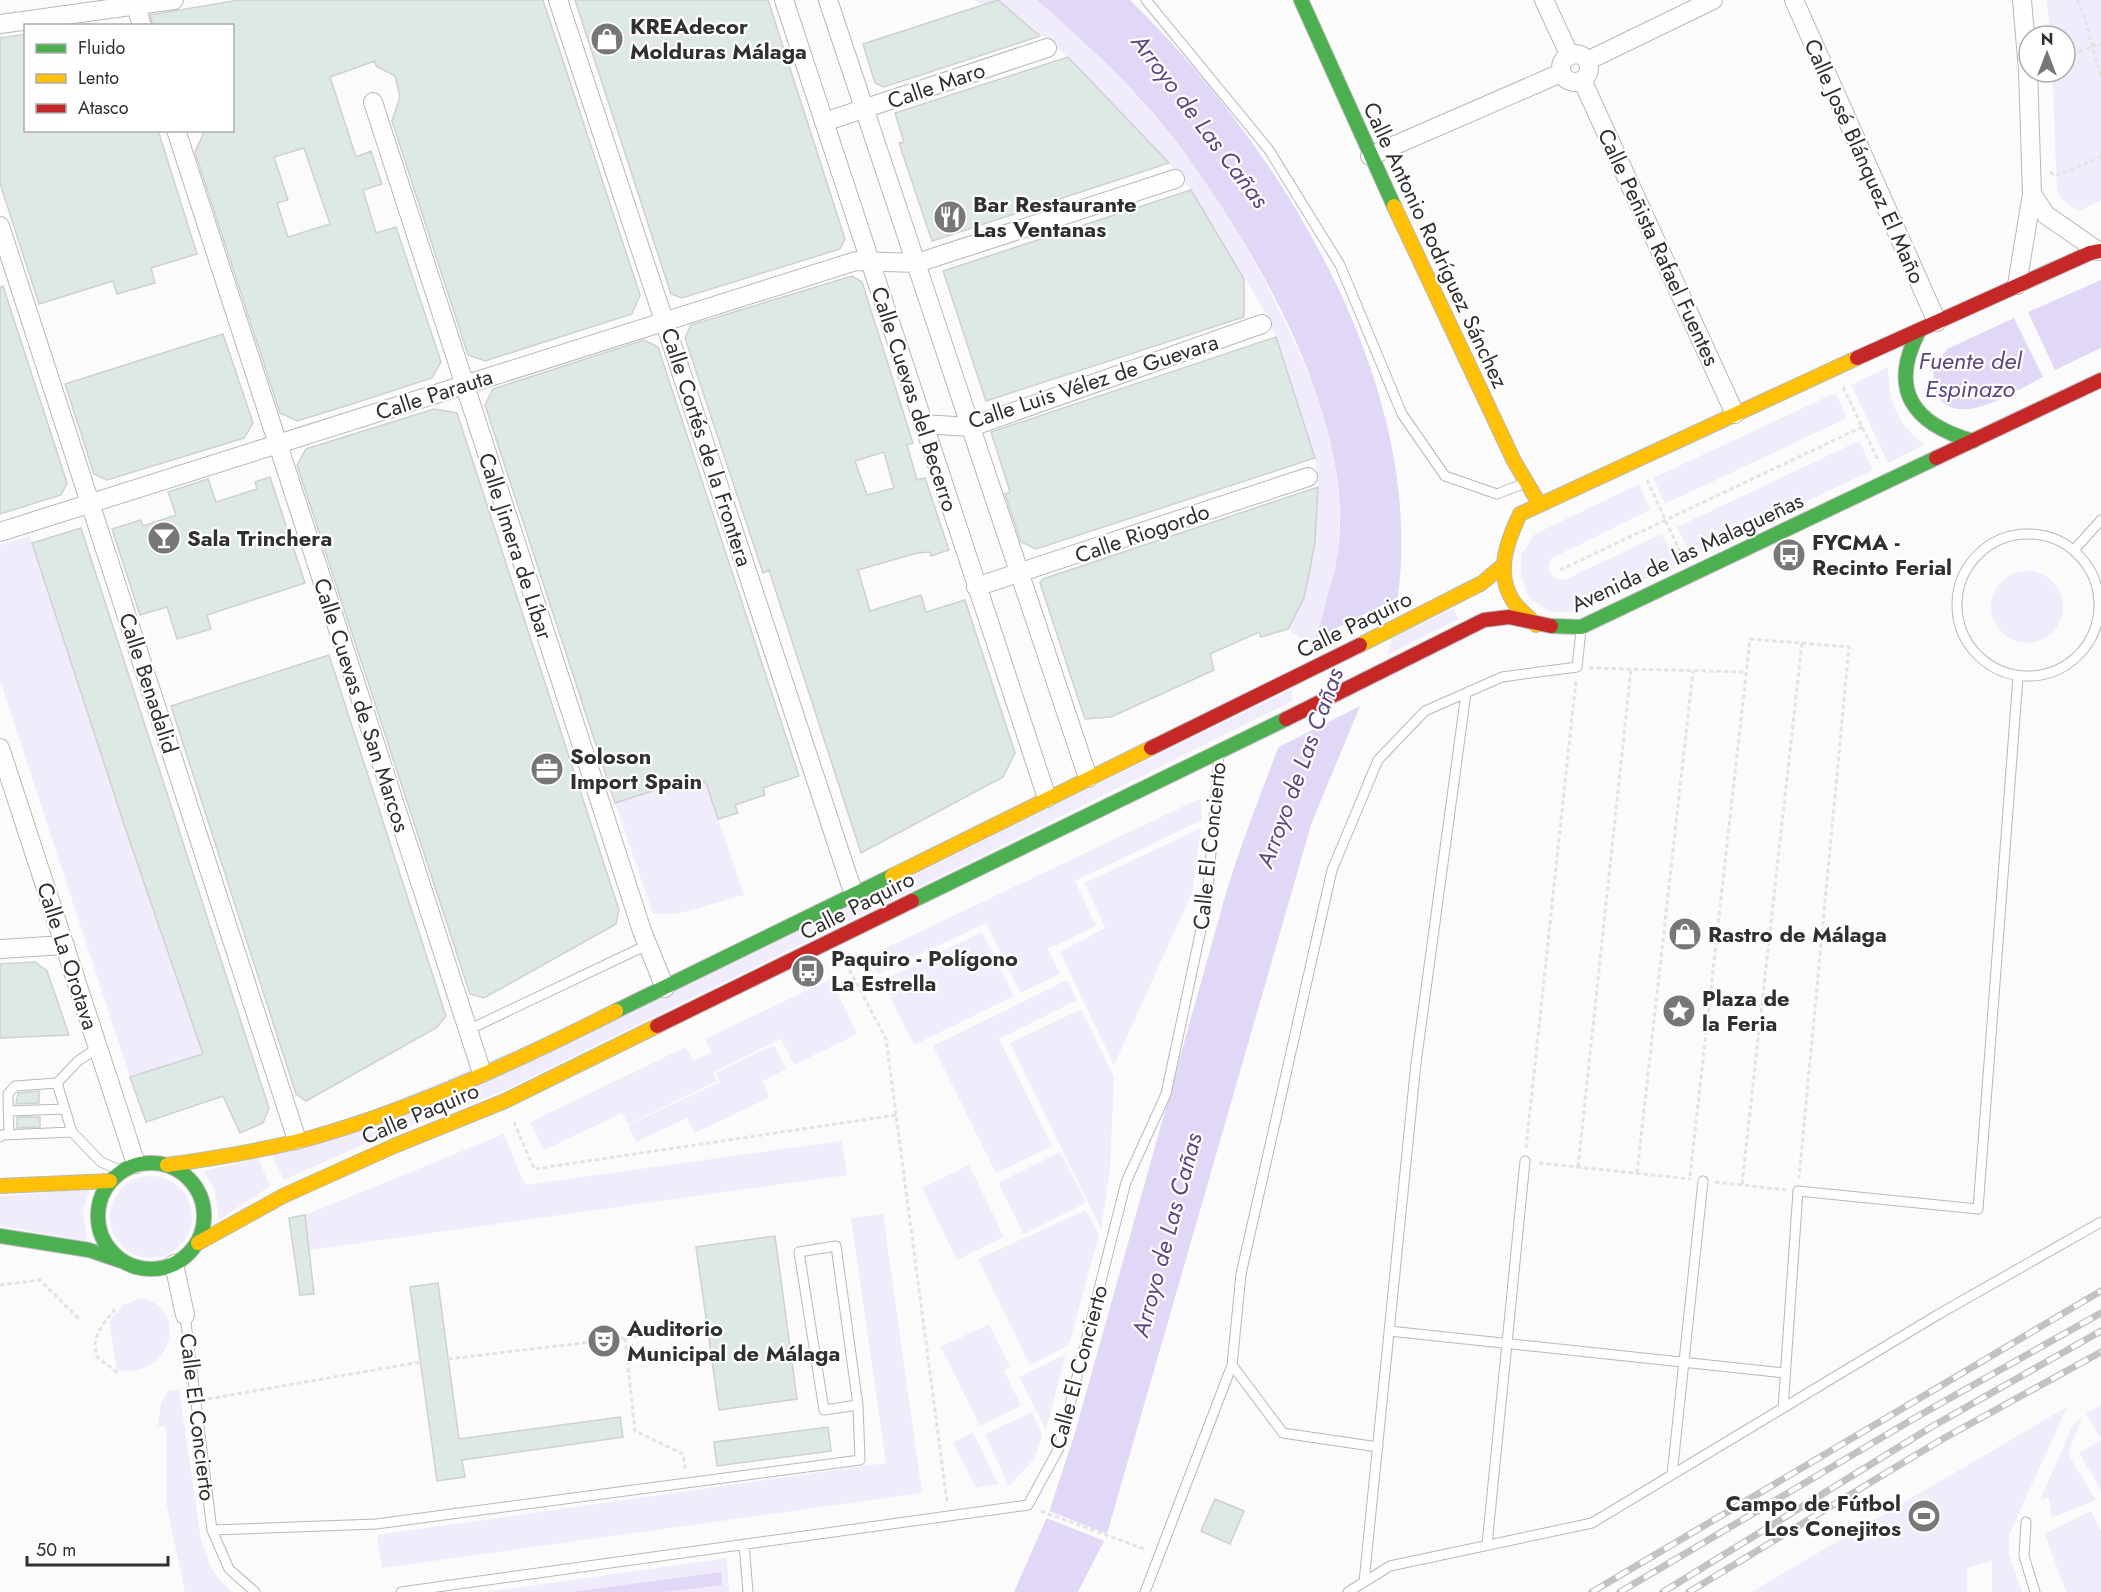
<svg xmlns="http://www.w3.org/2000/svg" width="2101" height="1592" font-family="Jost,sans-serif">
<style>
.green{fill:#f1ecfb}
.water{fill:#e1d7f6}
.pier{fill:#fbfbfc}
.building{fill:#dee9e6;stroke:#cfd0d0;stroke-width:1.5;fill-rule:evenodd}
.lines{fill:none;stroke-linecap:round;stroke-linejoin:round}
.lane-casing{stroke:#b8b8b9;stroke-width:11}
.street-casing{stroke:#b8b8b9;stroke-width:20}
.fast-casing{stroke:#b8b8b9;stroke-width:16}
.slow-casing{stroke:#b8b8b9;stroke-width:16}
.jam-casing{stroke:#b8b8b9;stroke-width:16}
.path{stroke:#e3e3e4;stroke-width:3;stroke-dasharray:4.5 3;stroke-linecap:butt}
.lane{stroke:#fefeff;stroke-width:9}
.street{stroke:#fefeff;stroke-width:18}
.fast{stroke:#4caf50;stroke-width:14}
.slow{stroke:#ffc107;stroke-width:14}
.jam{stroke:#c62828;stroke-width:14}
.rail-casing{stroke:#c2c2c3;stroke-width:7}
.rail{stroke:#fff;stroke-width:4.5;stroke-dasharray:14;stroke-linecap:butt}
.labels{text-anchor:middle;stroke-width:4.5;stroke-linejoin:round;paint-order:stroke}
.poi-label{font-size:22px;font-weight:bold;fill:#303031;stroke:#fff;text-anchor:start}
.street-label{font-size:22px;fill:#303031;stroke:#fff}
.water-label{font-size:24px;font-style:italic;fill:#5c4780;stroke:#fff}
</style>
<rect width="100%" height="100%" fill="#fbfbfc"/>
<path class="green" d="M975,0h62c51,45 101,93 143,147 44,55 79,120 109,184 13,28 27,57 36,88 12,41 17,89 13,131 -2,29 -15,60 -22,88l-10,5 -18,-14 16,-31 6,-29 5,-28 3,-54 -3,-29 -39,-121 -13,-29 -72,-118 -22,-27 -101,-106 -70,-57 -17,5z
M2047,0h54v201l-23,10 -16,-12 -5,-10 -5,-117h13v-36h-15z
M1888,367c1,37 8,54 36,78l-36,18 -37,-78z
M1835,393l12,25 -182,86 -12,-26z
M1859,441l14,29 -182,86 -14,-29z
M1639,484l11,26 -98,48 -3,7 1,8 7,6 7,1 98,-46 15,30 -100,48h-26l-22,-14 -8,-22v-21l14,-21z
M30,536l97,297 76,221 -73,23 -130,-397v-135z
M1991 607a36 36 0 1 1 72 0a36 36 0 1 1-72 0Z
M1453,608l6,11 -72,36 5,-17z
M1292,689v12l-444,221 -6,-12z
M703,775l41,120 -67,19h-24l-38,-111z
M1201,798l1,22 -127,61 21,45 -48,23 12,25 -40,19 -34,-70 -108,51 -9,-18z
M1201,828l-8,63 -79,174 -54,-113 45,-24 -20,-45z
M828,917l6,11 -329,162 -139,53 -82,37 -13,-26z
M982,932l32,64 -100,49 -32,-64z
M831,979l26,55 -63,31 -13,-26 -68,33 4,9 -89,43 -6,-11 -78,37 -14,-28 156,-75 7,14 18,-9 -6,-13z
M1067,980l10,20 -78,39 53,107 -56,27 -63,-127z
M1081,1009l33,68 -4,94 -9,58 -91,-186z
M774,1045l12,24 -23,12 7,16 -75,36 -8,-15 -51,24 -8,-17 92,-43 -4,-9z
M504,1134l21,51 317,-44 5,34 -537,75 -5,-35z
M1060,1152l26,51 -62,31 -26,-51z
M258,1158l12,28 -51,34 -5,-32 -11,-17z
M969,1165l35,72 -47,23 -35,-72z
M110 1217a41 41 0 1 1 82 0a41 41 0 1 1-82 0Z
M90,1189l-7,21 4,31 -87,-15v-30z
M1086,1210l13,25 -30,110 -39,20 -52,-106z
M883,1214l39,279 -540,75 -5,-33 509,-72 -35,-245z
M141,1298c50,10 30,83 -24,72l-8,-49 14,-16z
M989,1324l21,43 -6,3 17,36 -41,20 -39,-79z
M1066,1354l-20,76 -27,-53z
M179,1389l22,150 11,31 19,22h-46l-19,-90 1,-67 -3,-9h-6l3,-23 7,-12z
M2101,1405v34l-15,-25z
M2067,1407l-58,128v19l13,38h-30v-31l-25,7v24h-216z
M1032,1412l10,23 -7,23 -26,28 -24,-52z
M2082,1417l-14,37 28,46 -44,18 -3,-20 -9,2 33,-75z
M973,1432l25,52 -22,4 -23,-45z
M2101,1440v50l-22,-37z
M2091,1511l10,20v61h-35l-21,-58z
M727,1558l2,34h-243z"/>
<path class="water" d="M1037,0h93c148,144 296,381 268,596 -2,17 -12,36 -17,53 -20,60 -47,117 -70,176l-205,712 -28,55h-64l34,-77 26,-79 152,-543c30,-97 74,-189 99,-287 4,-18 11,-36 13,-54 18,-133 -81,-300 -156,-403 -41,-55 -94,-104 -145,-149z
M2101,280v68l-46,22 -27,-58z
M2014,318l29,59c-27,13 -88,56 -108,15 -2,-6 -1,-17 -2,-23l14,-20z
M721,1572l1,13 -58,7h-92z"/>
<path class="pier" d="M1401,596l-35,107 -91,46 38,-109z
M1047,1510l63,25 -1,3 -2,4 -63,-25z"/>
<path class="building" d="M239,0h304l97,295 -8,19 -147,47 -17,-6 -76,-234 8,-24 -5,-21 -19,-10 -1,-5 -45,16 26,80 15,-6 11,33 -19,6 13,43 20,-6 45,135 -9,16 -83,27 -52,16 -17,-8 -85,-261 10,-22h27v-104h-79l-3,-11zM304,148l26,76 -42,13 -11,-34 11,-3 -14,-43z
M575,0h193l77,239 -5,10 -158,49 -11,-4z
M998,0l42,36 -156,51 -9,-4 -12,-39z
M26,34v96h132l39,124 -46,14 4,15 -38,11 -4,-13 -74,23 -39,-121v-145z
M1068,57l101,106 -237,78 -33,-98 5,-1 -9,-29z
M1191,190l53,89v38l-258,84 -43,-130z
M852,276l10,6 51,161 -6,2 10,35 8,-2 24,72 -18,6 -1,-4 -13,1 -59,17 12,41 51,-16 5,17 39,-12 50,153 -12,24 -142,76 -92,-283 -6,3 -78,-235 6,-13zM884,452l10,36 -27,7 -12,-34z
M3,286l64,197 -6,12 -61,19v-227z
M223,334l30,89 -9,15 -137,42 -13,-6 -29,-90z
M1276,337l39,121 -279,91 -15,-7 -16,-48 5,-2 -19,-60z
M644,340l14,7 141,429 -36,12 2,7 -30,10 3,8 -20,6 -12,-36 -10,-6 -81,26 -130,-398 8,-16z
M434,409l23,4 162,497 -3,14 -132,74 -14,-4 -173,-529 9,-16z
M270,477l35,106 -98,32 4,14 -34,10 -10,-32 -27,8 -28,-86 29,-9 2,6 33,-11 -8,-23 40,-13 8,23 41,-13 -2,-7z
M1318,487l-3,54 -5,28 -6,29 -16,31 -27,8 -2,-5 -49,22 4,16 -103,47 -26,2 -45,-136 3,-4z
M81,528l188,580 -6,15 -23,10 -17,-37 -77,26 -16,-45 73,-23 -76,-221 -95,-290z
M329,655l117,361 -10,12 -130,73 -10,-7 -125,-388z
M35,962l12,9 22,64 -69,3v-74z
M39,1091v12l-23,1 2,-11z
M17,1117h23v10l-23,1z
M305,1215l9,79 -14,1 -11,-77z
M775,1236l22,163 -78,11 -23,-163z
M438,1283l21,156 161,-22 3,20 -161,23 3,17 -28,4 -27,-194z
M828,1427l3,24 -114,15 -3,-24z
M1215,1499l29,12 -14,33 -29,-13z"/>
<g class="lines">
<g class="lane-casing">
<path id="lane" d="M1146,0l123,150 71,115 62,149 43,62 52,18 28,-11
M1957 605a71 71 0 1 1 142 0a71 71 0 1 1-142 0Z
M2074,550l27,-30
M468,1030l179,-85
M57,1083l15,49
M8,1111l57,-2
M9,1134l-1,-40 7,-8 42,-3 21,-22 21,-14
M0,1137l2,-2 70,-3 29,30 21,9
M185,1315l27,215 17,39 26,23
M1389,1331l396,42
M1232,1365l51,68 95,14
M1783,1408l15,-217 180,18 40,-532
M1672,1475l31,-294
M2026,1522l-2,34 11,36
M212,1530l164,-6 484,-64 -2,-55 -22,-159 -37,6 25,158 34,-5
M744,1544l4,48
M1487,1545l38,-384
M1364,1582l52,-519 50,-370
M401,1592l627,-87 31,-57 67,-266 40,-88 41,-193 12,-146
M1145,1592l87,-227 9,-91 91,-404 46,-110 47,-49 77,-34 75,-10 4,-37
M1348,1592l42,-26 202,-43 347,-209 162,-92"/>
</g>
<g class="street-casing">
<path id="street" d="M558,0l296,895
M784,0l263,798
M828,0l260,778
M1544,0l26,56
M1794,0l143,322
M136,6l6,20
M0,24l174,-24
M1561 68a14 14 0 1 1 28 0a14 14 0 1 1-28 0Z
M1587,61l126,-61
M1582,80l153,334
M373,102l269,829 23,57
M824,122l223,-74
M176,130l306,943
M1370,156l191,-83
M2032,194l14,21 52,36
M0,226l297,914
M2017,285l15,-91 -4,-123 -6,-71
M923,424l48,3 291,-103
M0,532l856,-271 61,2 258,-84
M976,587l332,-110
M0,748l136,416
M0,949l65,-4
M174,1264l11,51"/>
</g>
<g class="fast-casing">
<path id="fast" d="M1301,0l93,206
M1919,331c-31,59 -6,93 54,110
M1551,626l30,1 355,-169
M912,901l374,-182
M616,1011l276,-135
M98 1216a53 53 0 1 1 106 0a53 53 0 1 1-106 0Z
M0,1236l89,14 32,11"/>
</g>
<g class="slow-casing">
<path id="slow" d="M1394,206l120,255 26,44
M1536,625c-7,-8 -17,-15 -23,-24 -18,-28 -6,-60 7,-87l337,-156
M1360,645l122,-62 20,-17
M892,876l259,-128
M167,1165c50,-7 99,-15 147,-28 105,-30 205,-77 302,-126
M0,1186l110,-5
M198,1243l85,-47 111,-50 111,-45 152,-75"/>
</g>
<g class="jam-casing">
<path id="jam" d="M1857,358l233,-105 11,-2
M1936,458l165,-78
M1286,719l198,-99 25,-3 42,9
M1151,748l209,-103
M657,1026l255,-125"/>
</g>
<path class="path" d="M2077,0l7,16 17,61
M2065,58l36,-15
M2050,172l5,4 46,-19
M1843,387l36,75
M1647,480l35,76
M1560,570l302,-143
M1589,668l157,4
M847,955l2,14 37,70 61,463
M514,1122l20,47 362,-54
M1526,1148l50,-468
M1539,1163l152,16
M1578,1167l53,-498
M1637,1173l56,-502
M1690,1176l60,-537 99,8 -50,531
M1715,1182l71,8
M1742,1184l60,-541
M0,1285l40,-5 40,40
M115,1309c-12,15 -26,30 -17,49l20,15
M625,1338l10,93 48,23 2,15
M448,1359l260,-31
M208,1399l212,-37
M1041,1511l106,39"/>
<use href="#lane" class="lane"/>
<use href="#street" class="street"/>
<use href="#fast" class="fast"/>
<use href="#slow" class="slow"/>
<use href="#jam" class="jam"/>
<g class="rail-casing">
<path id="rail" d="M1592,1592l509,-301
M1620,1592l300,-177 181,-102
M1663,1592l270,-166 168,-95
M1689,1592l250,-151 162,-89"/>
</g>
<use href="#rail" class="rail"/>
</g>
<defs>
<g id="shop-disc" transform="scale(1.725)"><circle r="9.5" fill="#777778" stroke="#fff"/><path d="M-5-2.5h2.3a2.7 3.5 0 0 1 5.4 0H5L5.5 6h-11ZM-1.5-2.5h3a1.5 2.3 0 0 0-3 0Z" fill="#fff"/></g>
<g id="restaurant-disc" transform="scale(1.725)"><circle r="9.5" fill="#777778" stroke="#fff"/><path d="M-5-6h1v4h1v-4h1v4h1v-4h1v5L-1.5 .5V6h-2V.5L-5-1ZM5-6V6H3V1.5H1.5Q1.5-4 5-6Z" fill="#fff"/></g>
<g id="bar-disc" transform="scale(1.725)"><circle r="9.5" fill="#777778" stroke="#fff"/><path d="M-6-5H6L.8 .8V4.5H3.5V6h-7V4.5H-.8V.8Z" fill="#fff"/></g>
<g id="bus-disc" transform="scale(1.725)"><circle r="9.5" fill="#777778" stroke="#fff"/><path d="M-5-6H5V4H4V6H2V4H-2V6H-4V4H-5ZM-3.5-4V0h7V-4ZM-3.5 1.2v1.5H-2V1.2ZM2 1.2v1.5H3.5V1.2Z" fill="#fff"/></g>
<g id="office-disc" transform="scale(1.725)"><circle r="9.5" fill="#777778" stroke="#fff"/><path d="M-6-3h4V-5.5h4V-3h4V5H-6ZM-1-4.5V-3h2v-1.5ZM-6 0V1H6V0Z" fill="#fff"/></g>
<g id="sight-disc" transform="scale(1.725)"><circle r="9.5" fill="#777778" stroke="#fff"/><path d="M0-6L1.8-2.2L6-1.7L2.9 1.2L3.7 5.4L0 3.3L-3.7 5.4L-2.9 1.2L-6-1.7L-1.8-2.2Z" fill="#fff"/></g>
<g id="theatre-disc" transform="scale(1.725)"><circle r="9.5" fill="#777778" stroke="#fff"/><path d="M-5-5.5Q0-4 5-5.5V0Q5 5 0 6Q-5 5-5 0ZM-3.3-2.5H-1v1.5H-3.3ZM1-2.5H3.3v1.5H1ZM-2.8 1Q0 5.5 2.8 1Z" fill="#fff"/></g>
<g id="stadium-disc" transform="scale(1.725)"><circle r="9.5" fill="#777778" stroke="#fff"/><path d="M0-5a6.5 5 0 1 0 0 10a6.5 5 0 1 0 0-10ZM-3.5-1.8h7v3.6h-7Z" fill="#fff"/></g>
</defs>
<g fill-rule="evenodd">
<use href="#shop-disc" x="607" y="39"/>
<use href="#restaurant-disc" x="950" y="217"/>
<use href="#bar-disc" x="164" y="538"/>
<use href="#bus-disc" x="1789" y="555"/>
<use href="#office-disc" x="547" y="769"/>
<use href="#shop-disc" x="1685" y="934"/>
<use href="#bus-disc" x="808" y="971"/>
<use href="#sight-disc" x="1679" y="1011"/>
<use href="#theatre-disc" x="604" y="1341"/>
<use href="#stadium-disc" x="1924" y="1516"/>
</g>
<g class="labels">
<g class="poi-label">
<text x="630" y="34">KREAdecor<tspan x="630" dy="25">Molduras Málaga</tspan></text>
<text x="973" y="212">Bar Restaurante<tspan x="973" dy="25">Las Ventanas</tspan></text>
<text x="187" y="546">Sala Trinchera</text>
<text x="1812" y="550">FYCMA -<tspan x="1812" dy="25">Recinto Ferial</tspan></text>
<text x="570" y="764">Soloson<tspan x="570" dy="25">Import Spain</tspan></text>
<text x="1708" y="942">Rastro de Málaga</text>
<text x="831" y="966">Paquiro - Polígono<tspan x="831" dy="25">La Estrella</tspan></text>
<text x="1702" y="1006">Plaza de<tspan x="1702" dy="25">la Feria</tspan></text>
<text x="627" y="1336">Auditorio<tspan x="627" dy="25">Municipal de Málaga</tspan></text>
<text x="1901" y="1511" text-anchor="end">Campo de Fútbol<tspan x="1901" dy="25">Los Conejitos</tspan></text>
</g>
<g class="street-label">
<text transform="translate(936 85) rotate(-19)" y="8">Calle Maro</text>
<text transform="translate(1865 161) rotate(66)" y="8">Calle José Blánquez El Maño</text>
<text transform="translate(1436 245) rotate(65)" y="8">Calle Antonio Rodríguez Sánchez</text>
<text transform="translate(1659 247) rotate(65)" y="8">Calle Peñista Rafael Fuentes</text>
<text transform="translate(1093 381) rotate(-18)" y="8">Calle Luis Vélez de Guevara</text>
<text transform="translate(434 394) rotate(-18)" y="8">Calle Parauta</text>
<text transform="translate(915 399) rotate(72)" y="8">Calle Cuevas del Becerro</text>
<text transform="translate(707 447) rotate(72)" y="8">Calle Cortés de la Frontera</text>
<text transform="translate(1142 533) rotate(-19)" y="8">Calle Riogordo</text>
<text transform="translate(516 546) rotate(72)" y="8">Calle Jimera de Líbar</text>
<text transform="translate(1687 552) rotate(-25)" y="8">Avenida de las Malagueñas</text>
<text transform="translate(1354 624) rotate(-26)" y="8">Calle Paquiro</text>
<text transform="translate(149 683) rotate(72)" y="8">Calle Benadalid</text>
<text transform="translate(362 705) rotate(72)" y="8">Calle Cuevas de San Marcos</text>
<text transform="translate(1209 846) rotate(-84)" y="8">Calle El Concierto</text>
<text transform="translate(857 905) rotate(-27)" y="8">Calle Paquiro</text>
<text transform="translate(68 956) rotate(72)" y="8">Calle La Orotava</text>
<text transform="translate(420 1113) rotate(-23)" y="8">Calle Paquiro</text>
<text transform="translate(1078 1367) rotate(-75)" y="8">Calle El Concierto</text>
<text transform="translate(198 1417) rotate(83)" y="8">Calle El Concierto</text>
</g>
<g class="water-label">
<text transform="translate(1200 121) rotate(53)" y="8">Arroyo de Las Cañas</text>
<text x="1970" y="369">Fuente del<tspan x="1970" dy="28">Espinazo</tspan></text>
<text transform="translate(1300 768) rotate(-70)" y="8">Arroyo de Las Cañas</text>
<text transform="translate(1167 1235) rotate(-75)" y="8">Arroyo de Las Cañas</text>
</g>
</g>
<rect x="24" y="24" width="210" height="108" fill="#ffffff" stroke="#acacad" stroke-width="1.5"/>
<rect x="36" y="44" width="30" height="9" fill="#4caf50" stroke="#acacad" stroke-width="1.5"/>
<text x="78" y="54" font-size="18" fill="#303031">Fluido</text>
<rect x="36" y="74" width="30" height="9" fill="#ffc107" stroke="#acacad" stroke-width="1.5"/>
<text x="78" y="84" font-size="18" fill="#303031">Lento</text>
<rect x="36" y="104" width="30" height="9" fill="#c62828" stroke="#acacad" stroke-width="1.5"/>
<text x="78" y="114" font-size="18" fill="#303031">Atasco</text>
<g transform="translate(2047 54)"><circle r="28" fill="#ffffff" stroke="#acacad" stroke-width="1.5"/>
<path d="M0-4.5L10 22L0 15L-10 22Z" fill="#777778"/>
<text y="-9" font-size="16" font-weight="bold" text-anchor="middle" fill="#303031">N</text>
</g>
<path d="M27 1556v9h141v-9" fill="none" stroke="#303031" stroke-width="3"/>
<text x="36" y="1556" font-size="18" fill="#303031" stroke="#ffffff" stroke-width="4.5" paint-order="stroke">50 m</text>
</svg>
